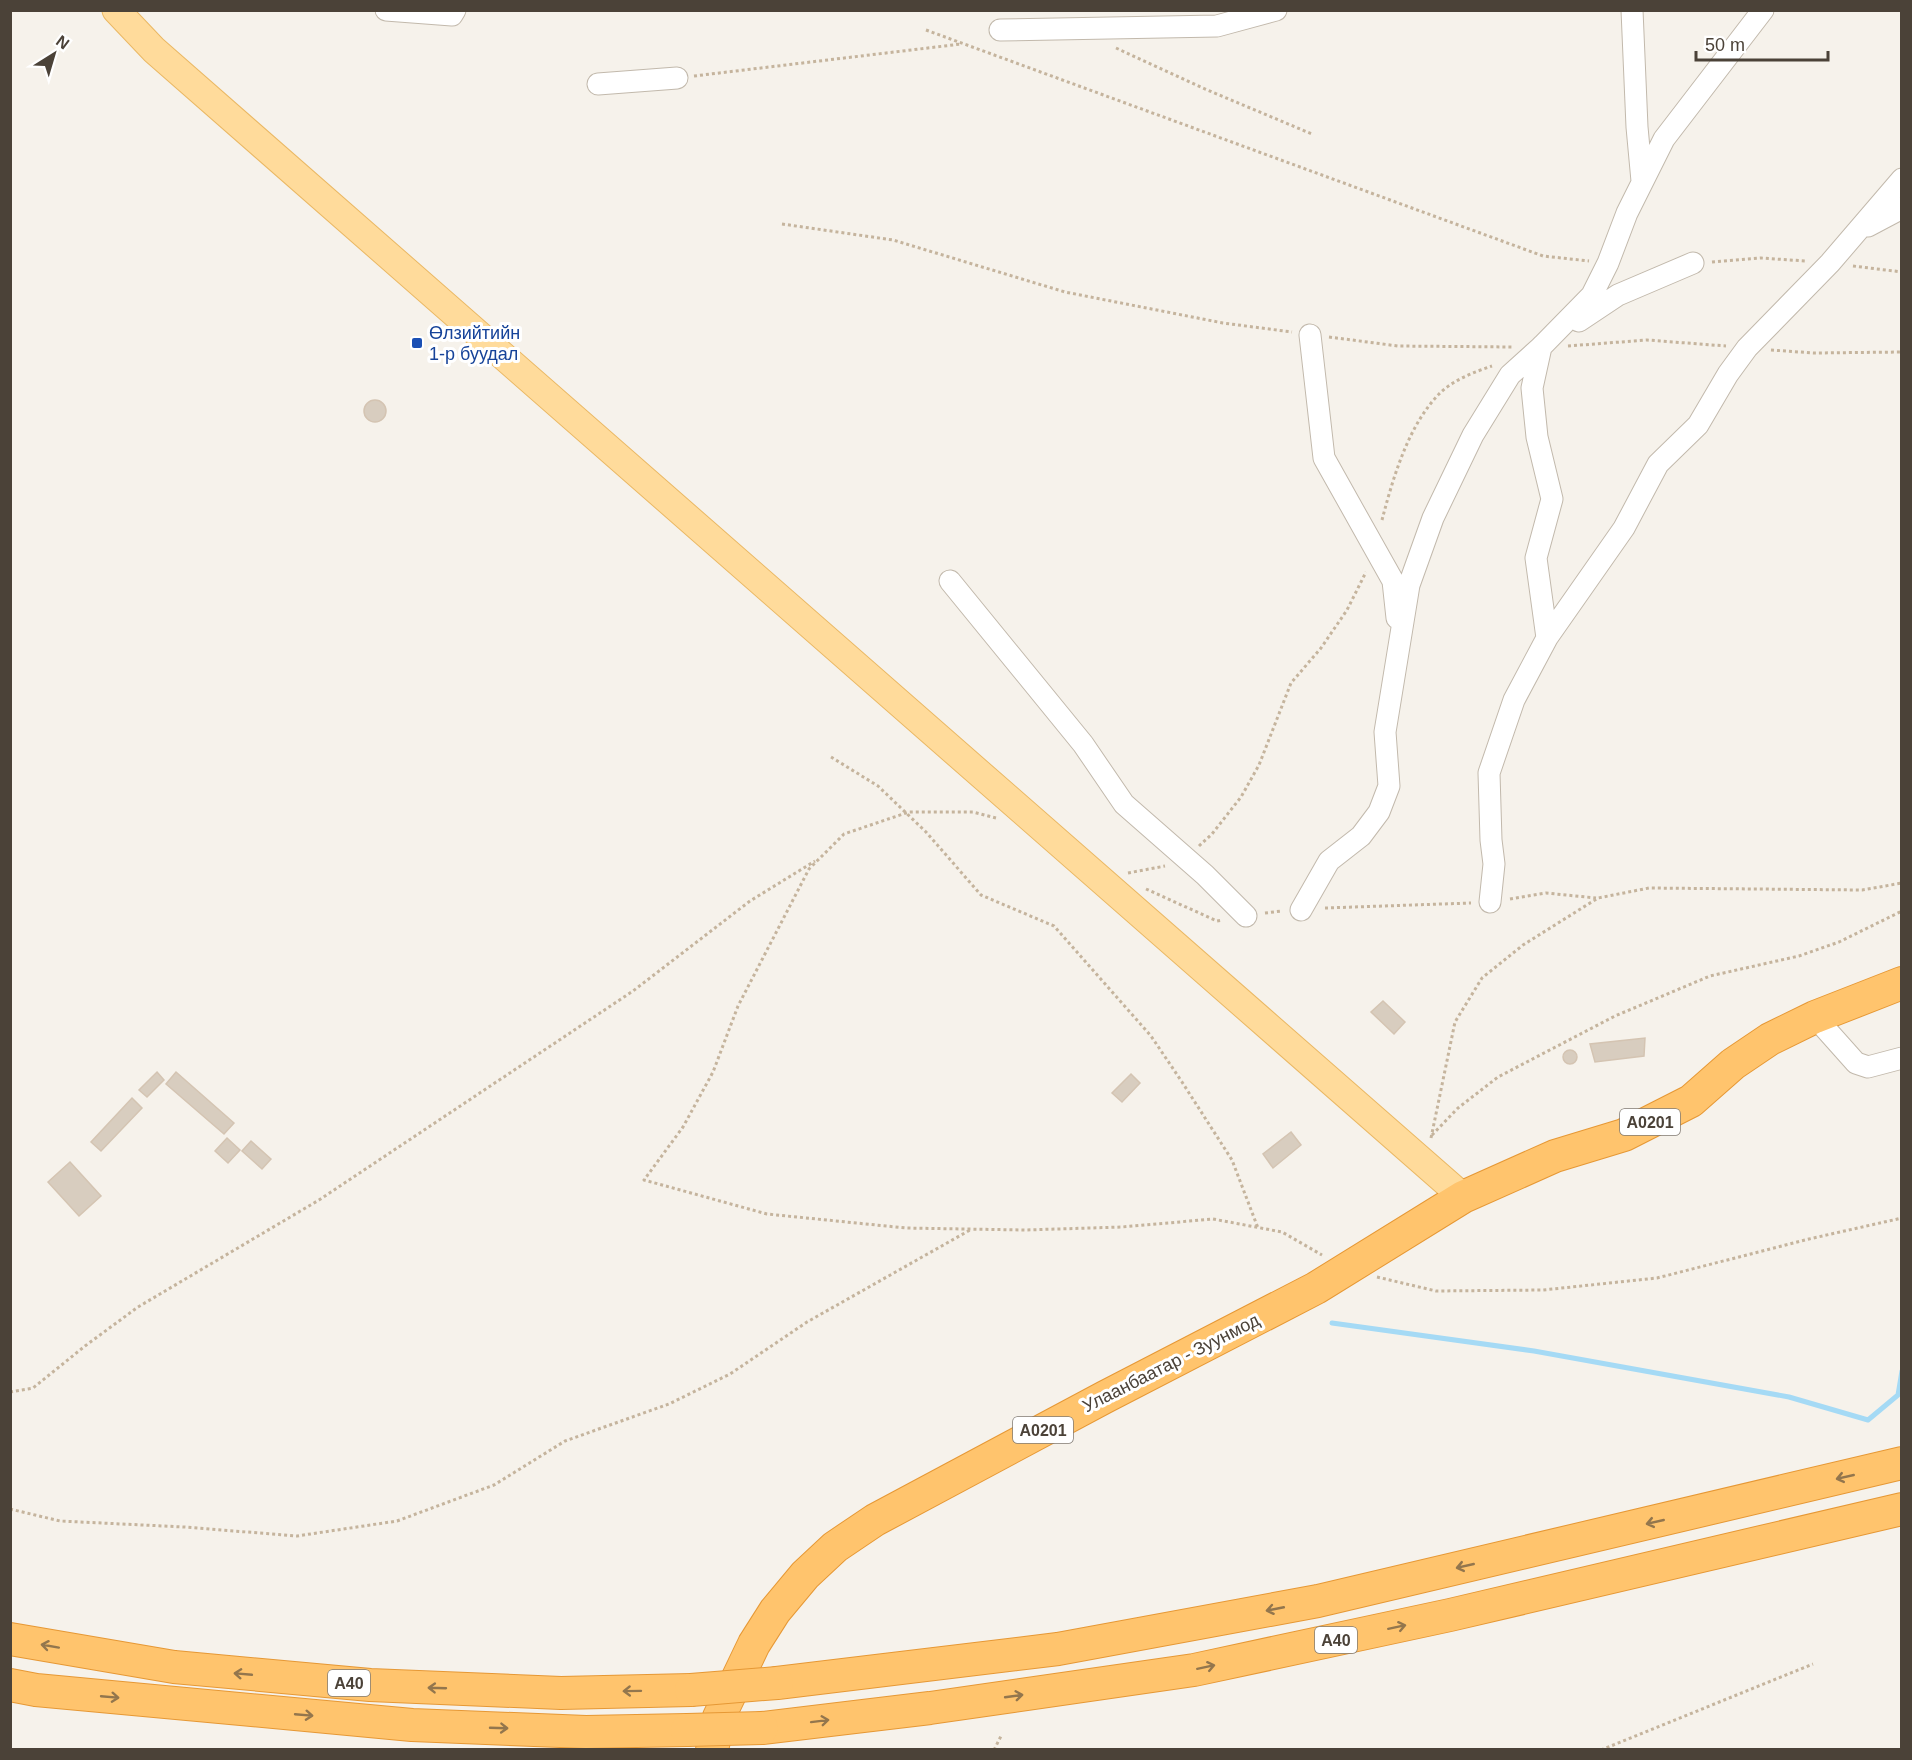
<svg xmlns="http://www.w3.org/2000/svg" width="1912" height="1760" font-family="Arial,sans-serif">
<style>
.lines{fill:none;stroke-linecap:round;stroke-linejoin:round}
.stream{stroke:#a5daf5;stroke-width:5}
.building{fill:#d8cdbf;stroke:#d4c4b2;stroke-width:1.5}
.minor-casing{stroke:#c2b9ac;stroke-width:23}
.major-casing{stroke:#eab864;stroke-width:29}
.highway-casing{stroke:#e69835;stroke-width:34}
.path{stroke:#c5b49d;stroke-width:3;stroke-dasharray:3 3;stroke-linecap:butt}
.minor{stroke:#fff;stroke-width:21}
.major{stroke:#ffdb9b;stroke-width:27}
.highway{stroke:#ffc46d;stroke-width:32}
.highway-bridge-casing{stroke:#e69835;stroke-width:34;stroke-linecap:butt}
.highway-bridge{stroke:#ffc46d;stroke-width:32}
.oneway{stroke:#93764d}
.transit-dot{fill:#1a4fb4;stroke:#fff;stroke-width:2}
.labels{text-anchor:middle;stroke-width:6;stroke-linejoin:round;paint-order:stroke}
.shield{fill:#fff;stroke:#817b74;stroke-width:1.5}
.shield-label{font-size:16px;font-weight:bold;fill:#4b4238}
.transit-label{font-size:18px;fill:#164399;stroke:#fff;text-anchor:start}
.street-label{font-size:18px;fill:#4b4238;stroke:#fff}
</style>
<rect width="100%" height="100%" fill="#f6f2eb"/>
<g class="lines">
<path class="stream" d="M1332,1323l202,28 255,46 79,23 30,-25 4,-24"/>
</g>
<path class="building" d="M364 411a11 11 0 1 1 22 0a11 11 0 1 1-22 0Z
M1383,1001l22,21 -11,12 -23,-22z
M1645,1038l-1,18 -49,6 -5,-18z
M1563 1057a7 7 0 1 1 14 0a7 7 0 1 1-14 0Z
M157,1072l7,8 -17,17 -8,-7z
M176,1072l58,51 -10,11 -58,-50z
M1131,1074l9,9 -18,19 -10,-9z
M132,1098l10,10 -41,43 -10,-9z
M1291,1132l10,13 -28,23 -10,-14z
M227,1138l13,12 -12,13 -13,-12z
M251,1141l20,18 -9,10 -20,-18z
M70,1162l31,34 -22,20 -31,-34z"/>
<g class="lines">
<g class="minor-casing">
<path id="minor" d="M386,10l66,5 3,-5
M1632,10l5,117 5,54
M1000,30l217,-4 59,-16
M598,84l79,-6
M1868,226l34,-18
M1579,321l39,-26 75,-32
M1310,335l14,123 69,123 4,37
M1543,345l-2,2 -9,41 5,49 15,62 -16,59 11,80
M950,581l133,163 41,60 81,71 41,41
M1490,902l4,-38 -3,-24 -2,-67 25,-73 33,-62 77,-110 34,-64 40,-39 30,-51 19,-26 83,-85 72,-84
M1301,910l28,-49 32,-25 18,-24 10,-26 -4,-54 24,-147 24,-67 40,-83 37,-60 31,-28 51,-52 16,-32 19,-50 37,-74 99,-129
M1815,1017l41,46 12,4 34,-9"/>
</g>
<g class="major-casing">
<path id="major" d="M116,10l38,40 1309,1147"/>
</g>
<g class="highway-casing">
<path id="highway" d="M10,1639l164,28 196,18 191,8 130,-3
M777,1683l281,-34 260,-48 584,-138
M10,1685l26,5 376,35 174,7 101,-2
M762,1728l168,-20 264,-38 256,-55 452,-106
M712,1750l7,-33 35,-73 21,-33 30,-36 30,-28 40,-27 230,-123 211,-109 147,-91 92,-41 69,-21 67,-34 42,-37 37,-25 45,-22 87,-34"/>
</g>
<path class="path" d="M926,30l617,226 46,5
M1116,48l89,41 107,45
M694,76l267,-32
M782,224l111,16 172,52 158,31 69,9
M1712,262l49,-4 44,3
M1853,266l49,6
M1329,337l69,9 115,1
M1568,346l79,-6 79,6
M1771,350l43,3 88,-1
M1382,520c11,-42 26,-94 57,-126 14,-14 35,-22 53,-28
M831,757l47,29 48,46 55,63 73,31 97,110 31,46 50,78 26,68
M996,818l-23,-6h-64l-65,22 -35,35 -71,137 -25,66 -30,55 -39,53 123,34 139,14 119,2 97,-3 91,-8 69,13 40,23
M1199,846l13,-12 29,-37 18,-32 32,-82 30,-35 26,-38 19,-38
M1128,873l37,-7
M1146,889l71,32 6,-1
M1510,899l36,-6 50,5
M1325,908l146,-5
M1265,913l17,-2
M1432,1135l26,-27 40,-31 117,-61 95,-40 89,-20 40,-14 63,-31
M1431,1138l24,-116 27,-44 41,-33 75,-47 51,-10 213,2 40,-7
M1377,1277l59,14 107,-1 114,-12 152,-39 93,-21
M10,1392l23,-4 52,-42 53,-39 181,-107 314,-209 117,-90 65,-40
M10,1509l50,12 124,6 113,9 100,-15 97,-36 71,-44 104,-37 61,-30 77,-52 163,-92
M994,1750l7,-14
M1601,1750l212,-86"/>
<use href="#minor" class="minor"/>
<use href="#major" class="major"/>
<use href="#highway" class="highway"/>
<g class="highway-bridge-casing">
<path id="highway-bridge" d="M691,1690l86,-7
M687,1730l75,-2"/>
</g>
<use href="#highway-bridge" class="highway-bridge"/>
</g>
<defs><path id="oneway-shaft" d="M-6 0H5M1.5-3L5.5 0L1.5 3" fill="none" stroke-width="1.6" stroke-linecap="round" stroke-linejoin="round" transform="scale(1.5)"/></defs>
<g class="oneway">
<use href="#oneway-shaft" transform="translate(1845 1477) rotate(167)"/>
<use href="#oneway-shaft" transform="translate(1655 1522) rotate(167)"/>
<use href="#oneway-shaft" transform="translate(1465 1566) rotate(167)"/>
<use href="#oneway-shaft" transform="translate(1275 1609) rotate(169)"/>
<use href="#oneway-shaft" transform="translate(1397 1627) rotate(-12)"/>
<use href="#oneway-shaft" transform="translate(50 1646) rotate(-170)"/>
<use href="#oneway-shaft" transform="translate(1206 1667) rotate(-12)"/>
<use href="#oneway-shaft" transform="translate(243 1674) rotate(-175)"/>
<use href="#oneway-shaft" transform="translate(437 1688) rotate(-178)"/>
<use href="#oneway-shaft" transform="translate(632 1691) rotate(179)"/>
<use href="#oneway-shaft" transform="translate(1014 1696) rotate(-8)"/>
<use href="#oneway-shaft" transform="translate(110 1697) rotate(5)"/>
<use href="#oneway-shaft" transform="translate(304 1715) rotate(5)"/>
<use href="#oneway-shaft" transform="translate(820 1721) rotate(-7)"/>
<use href="#oneway-shaft" transform="translate(499 1728) rotate(2)"/>
</g>
<rect class="transit-dot" x="411" y="337" width="12" height="12" rx="3"/>
<g class="labels">
<g class="shield">
<rect x="1620" y="1109" width="60" height="26" rx="4.5"/>
<rect x="1013" y="1417" width="60" height="26" rx="4.5"/>
<rect x="1315" y="1627" width="42" height="26" rx="4.5"/>
<rect x="328" y="1670" width="42" height="26" rx="4.5"/>
</g>
<g class="shield-label">
<text x="1650" y="1128">A0201</text>
<text x="1043" y="1436">A0201</text>
<text x="1336" y="1646">A40</text>
<text x="349" y="1689">A40</text>
</g>
<g class="transit-label">
<text x="429" y="339">Өлзийтийн<tspan x="429" dy="21">1-р буудал</tspan></text>
</g>
<g class="street-label">
<text transform="translate(1171 1363) rotate(-27)" y="6">Улаанбаатар - Зуунмод</text>
</g>
</g>
<rect width="1912" height="1760" fill="none" stroke="#4b4238" stroke-width="24"/>
<g transform="translate(54 54) rotate(37)" stroke="#ffffff" stroke-width="4.5" paint-order="stroke">
<path d="M0-4.5L10 22L0 15L-10 22Z" fill="#4b4238"/>
<text y="-9" font-size="16" font-weight="bold" text-anchor="middle" fill="#4b4238">N</text>
</g>
<path d="M1696 51v9h132v-9" fill="none" stroke="#4b4238" stroke-width="3"/>
<text x="1705" y="51" font-size="18" fill="#4b4238" stroke="#ffffff" stroke-width="4.5" paint-order="stroke">50 m</text>
</svg>
